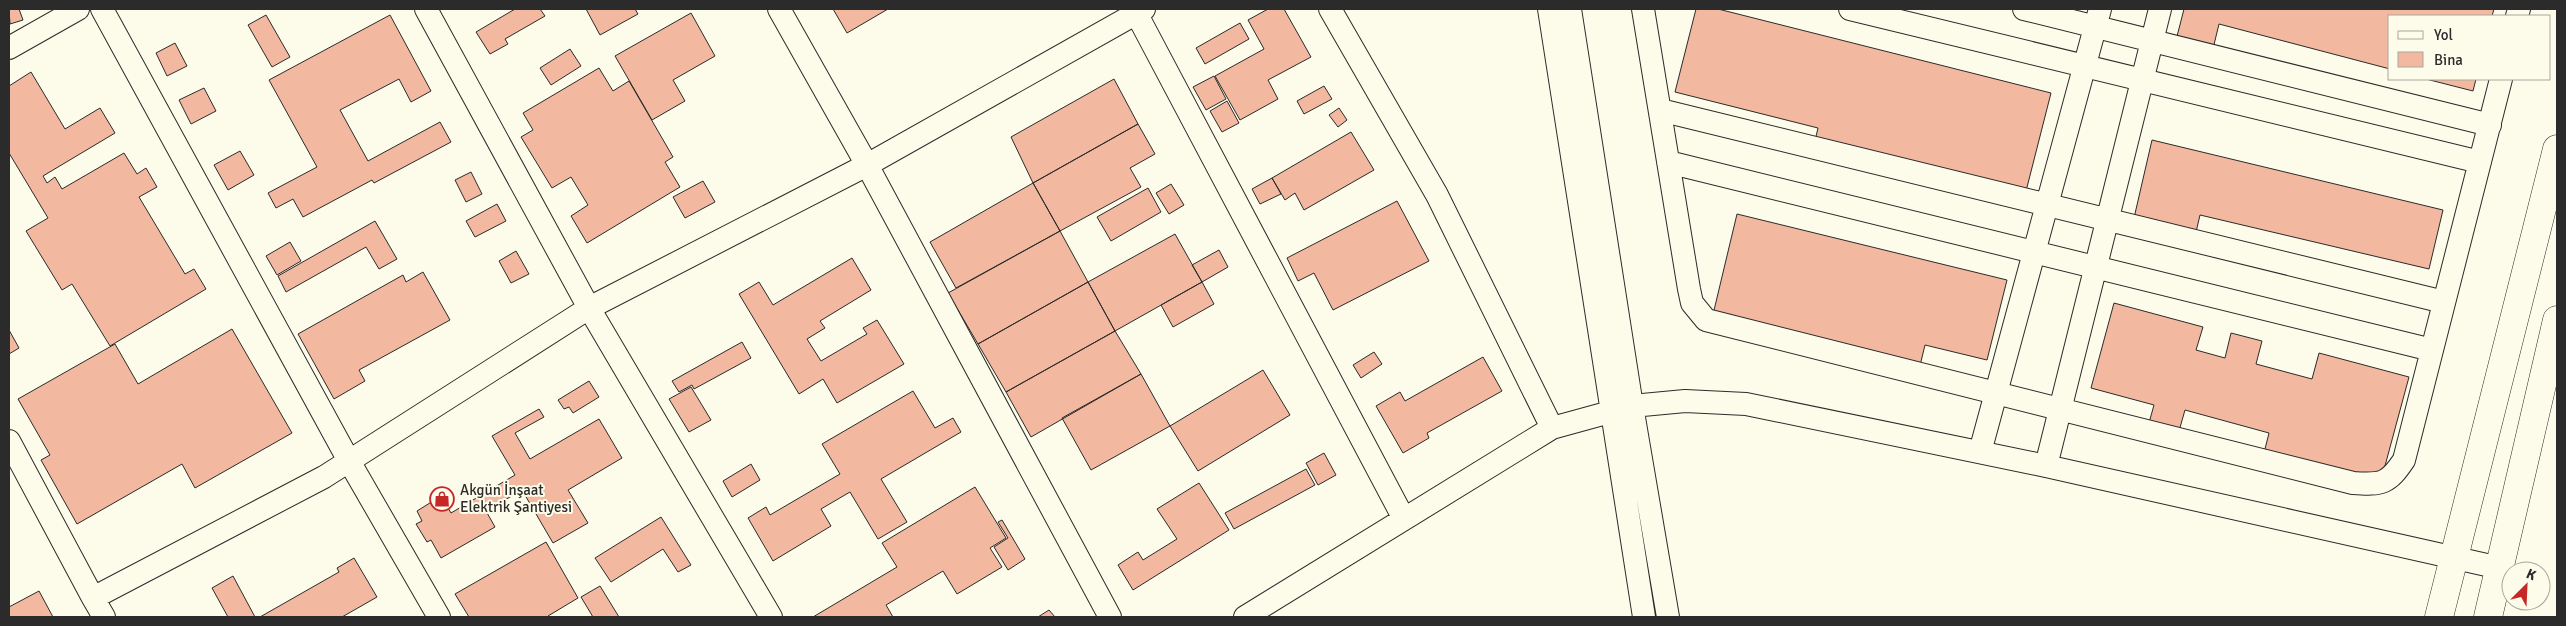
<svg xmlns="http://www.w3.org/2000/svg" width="2566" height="626" font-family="Signika,sans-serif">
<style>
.building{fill:#f2b8a0;stroke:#2b2b2b}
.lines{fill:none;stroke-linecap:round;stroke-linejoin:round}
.minor-casing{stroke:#2b2b2b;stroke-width:24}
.major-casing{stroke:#2b2b2b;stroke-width:29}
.minor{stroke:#fdfbea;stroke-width:22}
.major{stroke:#fdfbea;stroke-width:28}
.labels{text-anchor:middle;stroke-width:4;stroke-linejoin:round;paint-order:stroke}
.poi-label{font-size:15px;fill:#2b2b2b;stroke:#fdfbea;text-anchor:start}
</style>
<rect width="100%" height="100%" fill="#fdfbea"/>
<path class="building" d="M9,9h10l4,11 -13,4z
M515,9h25l5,7 -40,23 3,5 -18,10 -14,-22z
M586,9h49l3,5 -38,21z
M833,9h55l-41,24z
M1268,9h16l27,48 -43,23 10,19 -38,21 -25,-44 49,-27 -16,-29z
M1696,9h22l333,84 -28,110 -210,-54 5,-21 -143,-36z
M2184,9h310l-2,7h-102v53l-171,-45 -8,33 -37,-9z
M691,13l24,43 -42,24 12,21 -33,19 -37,-64z
M266,15l24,42 -18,10 -24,-42z
M390,15l41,76 -20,11 -12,-23 -59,31 28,51 72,-39 11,20 -77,41 -2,-3 -69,37 -10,-18 -17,9 -8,-15 49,-26 -48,-87z
M1240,23l9,16 -44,25 -9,-16z
M175,43l12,23 -20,10 -11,-23z
M570,49l11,17 -30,19 -11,-17z
M599,68l14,23 16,-10 44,76 -8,5 15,25 -93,56 -16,-27 17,-11 -17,-28 -19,11 -31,-51 12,-7 -10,-17z
M31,72l34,57 35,-21 15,25 -72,43 4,7 8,-6 7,12 62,-36 13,21 9,-6 11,19 -18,10 46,77 9,-5 12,20 -96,57 -38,-62 -10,6 -36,-59 22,-13 -39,-65v-67z
M1214,76l12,23 -20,11 -13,-23z
M1114,79l24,45 -105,59 -22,-46z
M2426,79h50l-3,12z
M1324,86l8,13 -28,15 -7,-13z
M204,88l12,23 -25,13 -12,-24z
M1227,101l12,22 -17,9 -12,-21z
M1339,108l8,12 -9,7 -9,-12z
M1138,124l17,30 -25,14 11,19 -81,44 -27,-48z
M1351,132l23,38 -70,40 -9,-17 -10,7 -13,-22z
M2152,140l291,70 -14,59 -229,-54 -7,30 -62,-14z
M240,151l14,24 -26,15 -14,-25z
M471,172l11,22 -16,8 -11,-22z
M1272,178l9,16 -21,10 -8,-15z
M703,181l12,21 -30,16 -12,-21z
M1033,183l27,48 -104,57 -26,-46z
M1171,184l13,21 -15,9 -13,-21z
M1148,188l13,24 -50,29 -14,-24z
M1397,201l32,60 -96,49 -19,-37 -16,8 -11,-23z
M497,204l9,17 -31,16 -9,-16z
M1737,214l270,66 -20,80 -62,-15 -8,33 -207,-51z
M375,221l22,38 -18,10 -13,-22 -80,45 -8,-16z
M1060,231l28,51 -110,62 -30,-51z
M1175,234l27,48 -87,49 -27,-49z
M290,242l11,19 -24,14 -11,-19z
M1219,250l9,17 -26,15 -10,-17z
M516,251l13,23 -18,9 -12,-22z
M852,258l19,32 -51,31 5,7 -18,11 14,22 46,-27 -4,-6 14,-8 27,44 -67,39 -14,-24 -24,15 -60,-100 20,-12 14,23z
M423,272l27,48 -91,50 6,11 -31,18 -36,-65 105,-59 3,7z
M1088,282l27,49 -109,61 -28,-48z
M1202,282l12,22 -41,23 -12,-22z
M2114,303l89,24 -7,23 29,8 6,-25 31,8 -6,23 56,15 7,-26 90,24 -30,111 -116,-31 6,-24 -84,-23 -8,28 -30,-8 7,-25 -63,-17z
M232,329l60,104 -97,55 -13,-24 -105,60 -36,-64 9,-5 -32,-56 97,-55 23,40z
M9,330l10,18 -10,6z
M1115,331l26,43 -110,63 -25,-45z
M742,342l9,16 -57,31 -2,-4 -13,7 -7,-11z
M1374,352l8,12 -21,14 -8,-13z
M1483,357l19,34 -75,42 2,5 -26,15 -27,-47 24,-14 5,9z
M1263,370l27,45 -92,56 -28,-45z
M1141,374l29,52 -79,44 -29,-52z
M589,381l10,16 -26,16 -4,-6 -5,2 -6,-9z
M691,387l20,33 -22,12 -20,-33z
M913,391l22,37 18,-10 8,14 -80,47 26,43 -29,17 -28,-47 -29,17 10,17 -58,35 -25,-43 18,-11 4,8 70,-41 -18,-30z
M539,409l5,8 -29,16 15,26 69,-40 23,39 -54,32 20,33 -35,20 -31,-53 -36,21 9,16 -54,31 -10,-18 -4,2 -11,-18 6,-3 -5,-10 24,-15 10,17 64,-38 -23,-39z
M1324,453l12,22 -18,10 -12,-22z
M751,464l9,16 -28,17 -9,-16z
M1306,469l9,16 -81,44 -9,-16z
M1199,483l30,47 -96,60 -15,-25 20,-13 5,8 34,-21 -20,-30z
M975,487l31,51 -16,10 12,19 -45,27 -14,-23 -57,34 7,12h-80l84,-50 -15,-24z
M661,517l30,48 -13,7 -15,-23 -52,33 -16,-24z
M1002,520l23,39 -17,11 -14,-23 14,-9 -10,-16z
M546,542l32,56 -30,18 1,1h-80l-14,-23z
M354,558l23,39 -35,20h-82l79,-45 -2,-4z
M233,576l22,41h-27l-16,-29z
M600,586l19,31h-26l-12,-20z
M39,591l14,26h-44v-10z
M1049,610l6,7h-17z"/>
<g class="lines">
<g class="minor-casing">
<path id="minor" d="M102,9l247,452 90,156
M426,9l163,299 182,309
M779,9l88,156 243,452
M1134,9l270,510
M1549,9l95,608
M1570,9l62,397 36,211
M1643,9l46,280 3,14 14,17 647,163c29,2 35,1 51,-23l97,-381
M1850,9l630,153
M2024,9l466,116
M2517,16l2,-7
M9,48l69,-39
M1660,110l784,192
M1668,162l764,188
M1552,428l80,-22 53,-5 61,3 300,62 454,102
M9,441l84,157
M1980,452l120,-443
M2046,466l114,-457
M104,617l-11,-19 231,-121 265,-169 278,-143 277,-156
M1245,617l307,-189 -115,-233 -107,-186"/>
</g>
<g class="major-casing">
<path id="major" d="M2439,617l118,-468
M2488,617l69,-297"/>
</g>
<use href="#minor" class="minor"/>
<use href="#major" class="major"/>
</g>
<defs>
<g id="shop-ring" transform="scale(1.25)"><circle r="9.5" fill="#fdfbea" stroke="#c62828" stroke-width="1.5"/><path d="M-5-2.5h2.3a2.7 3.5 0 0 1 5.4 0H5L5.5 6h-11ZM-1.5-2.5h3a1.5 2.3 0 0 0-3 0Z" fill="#c62828"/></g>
</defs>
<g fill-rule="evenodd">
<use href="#shop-ring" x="442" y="499"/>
</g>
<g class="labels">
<g class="poi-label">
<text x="460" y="495">Akgün İnşaat<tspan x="460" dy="17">Elektrik Şantiyesi</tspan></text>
</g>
</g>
<rect width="2566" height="626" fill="none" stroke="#2b2b2b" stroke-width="20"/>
<rect x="2388" y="15" width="162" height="65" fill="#fdfbea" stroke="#a9a89e"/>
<rect x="2398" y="31" width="25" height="8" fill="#fdfbea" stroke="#a9a89e"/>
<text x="2434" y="40" font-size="15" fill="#2b2b2b">Yol</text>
<rect x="2398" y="52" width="25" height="15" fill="#f2b8a0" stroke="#a9a89e"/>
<text x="2434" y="65" font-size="15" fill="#2b2b2b">Bina</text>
<g transform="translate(2526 586) rotate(24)"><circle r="24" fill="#fdfbea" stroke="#a9a89e"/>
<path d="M0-4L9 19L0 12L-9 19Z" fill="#c62828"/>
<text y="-8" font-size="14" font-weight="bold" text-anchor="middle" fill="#2b2b2b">K</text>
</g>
</svg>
